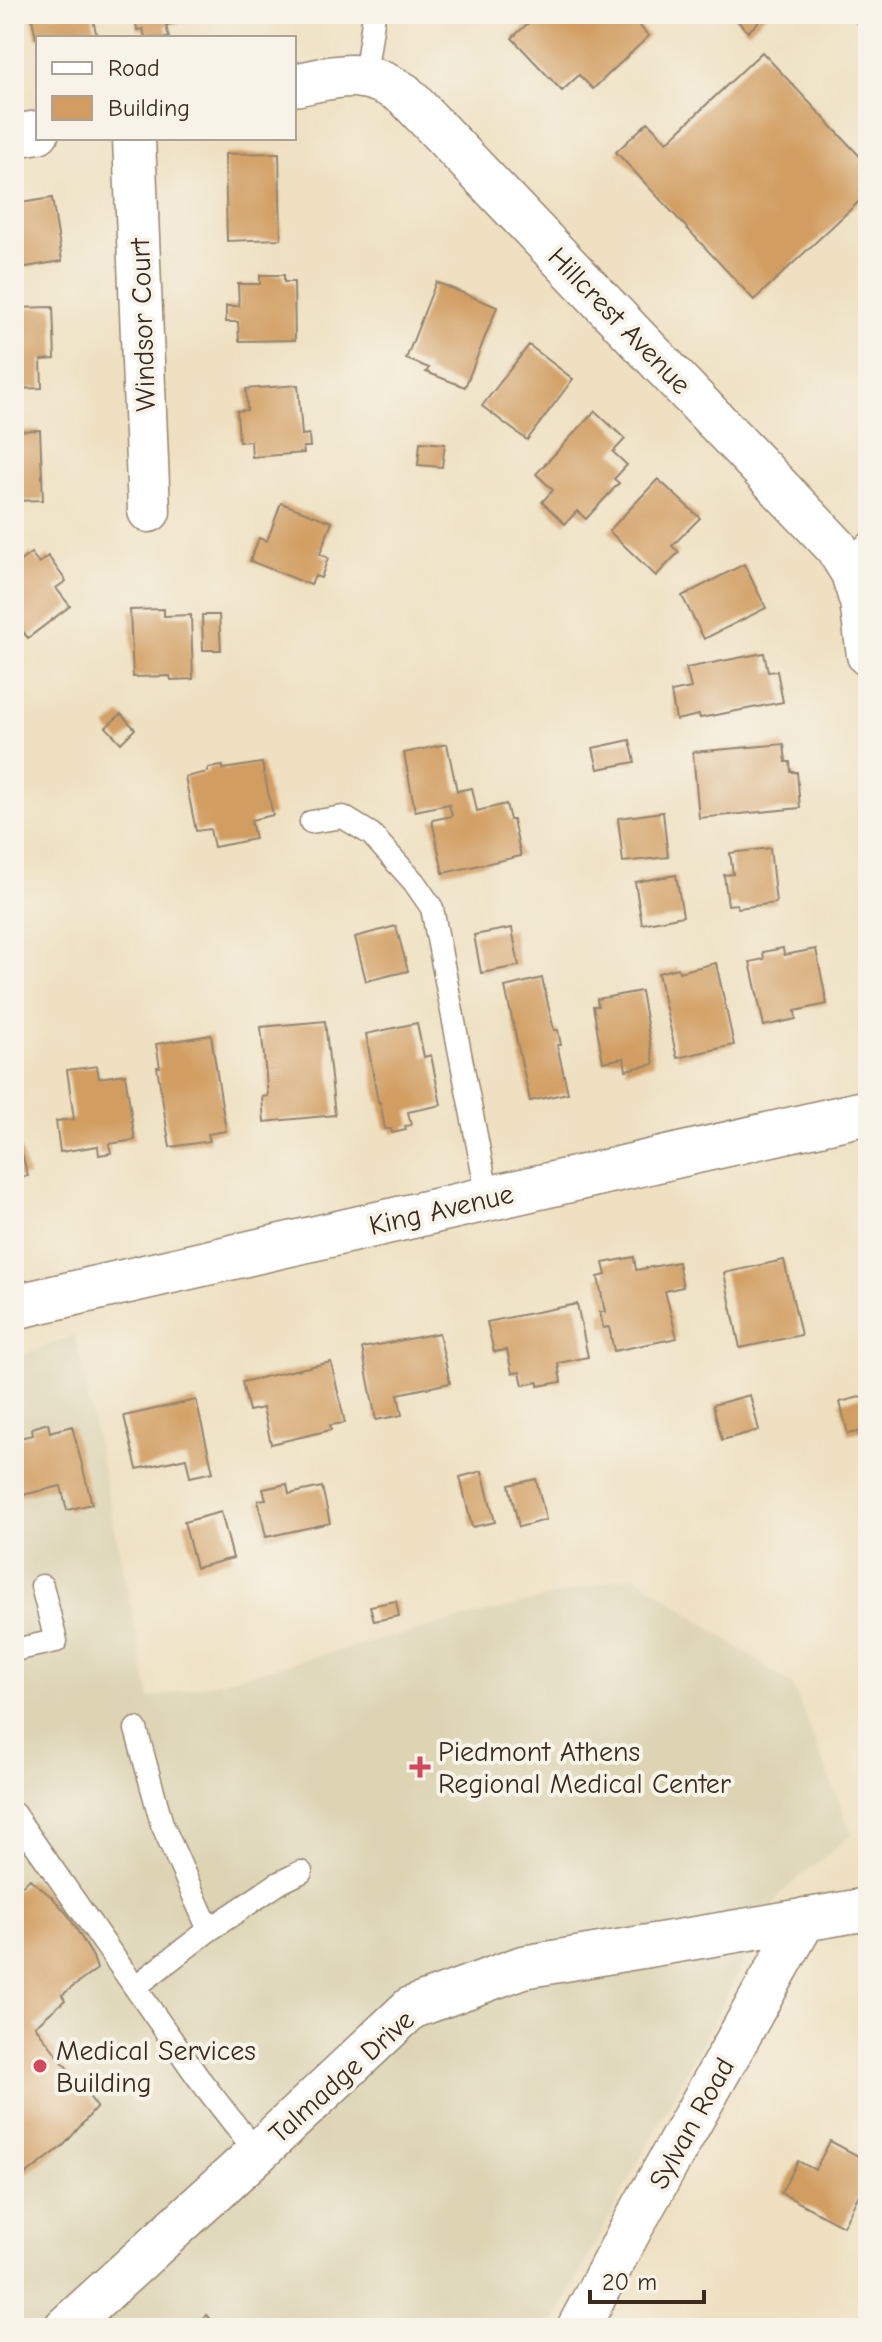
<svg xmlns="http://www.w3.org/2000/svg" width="882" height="2342" font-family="'Comic Neue',sans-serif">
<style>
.built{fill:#ddd4b4}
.building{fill:#d19d61}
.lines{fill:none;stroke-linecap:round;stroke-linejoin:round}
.service-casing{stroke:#94856f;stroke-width:25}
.minor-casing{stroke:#94856f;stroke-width:45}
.tertiary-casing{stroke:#94856f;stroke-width:47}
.service{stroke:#fff;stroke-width:22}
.minor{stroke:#fff;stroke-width:42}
.tertiary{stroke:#fff;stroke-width:44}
.poi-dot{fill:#d1495b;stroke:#f7f3e8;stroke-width:3}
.labels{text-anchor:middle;stroke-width:8;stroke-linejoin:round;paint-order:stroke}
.street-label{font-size:28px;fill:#3b2a1e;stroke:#f7f3e8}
.poi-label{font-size:28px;fill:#3b2a1e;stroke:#f7f3e8;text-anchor:start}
</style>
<rect width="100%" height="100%" fill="#f7f3e8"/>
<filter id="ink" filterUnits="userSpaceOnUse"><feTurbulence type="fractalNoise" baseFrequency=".0125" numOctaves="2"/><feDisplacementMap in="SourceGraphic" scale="16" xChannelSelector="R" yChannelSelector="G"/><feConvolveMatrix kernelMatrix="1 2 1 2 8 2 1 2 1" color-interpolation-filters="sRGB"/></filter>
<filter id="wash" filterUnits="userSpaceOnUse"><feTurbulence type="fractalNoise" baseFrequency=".006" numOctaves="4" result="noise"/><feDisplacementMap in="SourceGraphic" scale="32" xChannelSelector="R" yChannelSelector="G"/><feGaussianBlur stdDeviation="1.8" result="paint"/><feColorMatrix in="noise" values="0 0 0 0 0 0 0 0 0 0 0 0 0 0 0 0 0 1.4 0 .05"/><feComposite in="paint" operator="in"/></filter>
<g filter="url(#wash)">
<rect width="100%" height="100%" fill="#eee0c0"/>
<path class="built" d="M75,1335l75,364 485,-124 158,111 59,148 -72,60 -229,434h-537v-970z"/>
<g id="blocks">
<path class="building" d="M31,14h61l5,24h-61z
M135,14h59l1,6 -29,5 3,13h-24l-2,-9 -6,1z
M538,14h95l5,5 -3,2 14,15 -56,53 -14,-14 -17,16 -50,-53z
M731,14h36l-19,18z
M849,14h19v9l-6,5z
M762,52l106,113v28l-114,107 -138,-148 32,-30 19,20z
M279,153l2,86 -54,2 -2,-87z
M52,198l10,63 -48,8v-65z
M260,275h24v7h10l1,58 -56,1 -1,-19h-12v-16h13l-1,-22h22z
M436,282l61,25 -32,80 -39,-15 3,-4 -23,-9z
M53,307l2,52 -14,1 1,28 -28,1v-81z
M529,345l44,34 -46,61 -45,-34z
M298,385l4,50 7,-1 1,13h-7l1,6 -52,4 -1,-16 -12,1 -2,-31 10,-1 -1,-21z
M595,411l30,28 -12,13 14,13 -13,14 5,4 -33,36 -9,-8 -12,13 -23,-22 11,-12 -17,-16z
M40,430l3,70 -29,1v-70z
M420,442l25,2 -3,23 -24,-2z
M658,479l42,39 -28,28 7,6 -23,24 -47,-45z
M281,503l51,19 -12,32 8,4 -7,20 -6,-2 -4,9 -61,-24 9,-23 8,3z
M31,553l8,10 9,-7 18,25 -10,7 14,18 -42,32 -14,-17v-65l5,6z
M744,564l22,44 -62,31 -22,-43z
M164,609v7l27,-1 2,64 -22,1 -1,-4 -37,1 -3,-67z
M202,615h17l2,35h-18z
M764,653l4,19 9,-1 6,31 -83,16 -1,-3 -23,5 -5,-28 20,-4 -5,-20z
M121,714l14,15 -14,14 -15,-16z
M630,740l5,22 -37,7 -5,-21z
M447,744l10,47 15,-3 5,23 29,-7 4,16h3l8,36 -78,17 -11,-53 20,-4 -3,-12 -34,7 -11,-58z
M784,744l2,18h4l1,10h6l3,36 -101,10 -6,-66z
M262,763l11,52 -22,5 4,19 -41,8 -4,-18 -14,2 -11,-54 23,-5v-4l15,-2v3z
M663,812l5,45 -45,5 -5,-44z
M770,848l6,55 -38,5 -1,-4 -9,1 -4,-30 9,-1 -3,-21z
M676,875l7,41 -41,8 -7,-42z
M396,926l12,45 -42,10 -11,-44z
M512,928l7,38 -38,7 -7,-38z
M783,948l1,7 32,-6 11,55 -32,7 1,8 -32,7 -14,-64 14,-3 -1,-7z
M716,963l18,82 -57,13 -19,-85 20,-5 1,4z
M542,978l12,52h4l3,15h-4l11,48 -38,8 -25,-114z
M641,991l13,73 -28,6 -2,-12 -21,4 -10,-56h5l-1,-7z
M325,1021l10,94 -71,7 -2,-25 6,-1 -7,-69z
M417,1023l7,34 7,-2 10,50 -33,7 3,13 -6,1 1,4 -14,3 -1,-4h-6l-5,-27h-2l-12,-68z
M211,1035l15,96 -18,3 2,7 -40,6 -13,-80h3l-4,-23z
M97,1066l2,12 26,-4 10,66 -26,4 2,9 -12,2 -1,-9 -38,6 -4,-31 18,-2 -7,-49z
M14,1124l14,52 -14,3z
M634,1257l2,13 42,-8 5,25 -18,4 12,47 -63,13 -5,-24 -6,1 -3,-16h5l-7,-35 8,-2 -3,-12z
M784,1260l17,75 -61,13 -16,-75z
M577,1304l11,53 -30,6 3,19 -23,4v-4l-15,3 -3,-13 -8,1 -5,-23 -13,2 -7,-30z
M439,1333l11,50 -52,11 4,21 -26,5 -14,-72z
M331,1362l14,61 -15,2 1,5 -60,14 -8,-36 -14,3 -7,-29z
M750,1395l9,35 -37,10 -9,-35z
M868,1395v35l-20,4 -8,-32z
M196,1400l17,72 -23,5 -4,-19 -49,11 -13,-53z
M48,1423l2,9 22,-6 20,78 -25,6 -6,-24 -47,11v-58l19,-4 -1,-7z
M482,1471l13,51 -23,5 -12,-50z
M536,1479l10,41 -27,7 -10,-42z
M287,1484l2,10 33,-7 8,36 -64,14 -8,-37 8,-1 -3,-10z
M221,1512l12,46 -37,10 -12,-46z
M396,1601l3,15 -25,5 -4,-15z
M30,1879l23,19 15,17 25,42 4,12 -35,26 3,5 -30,26 62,81 -33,38 -50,39v-292z
M830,2141l38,20v16l-25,49 -62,-33 17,-32 17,9z
M206,2315l12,13h-26z"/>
</g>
</g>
<g filter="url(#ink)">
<use href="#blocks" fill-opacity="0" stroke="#94856f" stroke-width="2"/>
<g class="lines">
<g class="service-casing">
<path id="service" d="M365,76l9,-62
M845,561l23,-17
M311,822l32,-5 28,17 43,48 18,26 56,290
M14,1650l42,-9 -14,-55
M14,1814l183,262 60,77
M209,1930l70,-47 22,-11
M135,1987l74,-57 -47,-106 -26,-95"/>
</g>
<g class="minor-casing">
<path id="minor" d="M294,85c46,-9 68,-18 110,9l432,453 16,26 9,29 7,53
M14,136l24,-4
M134,138l15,373
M65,2328l192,-175 154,-145 112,-41 345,-58
M578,2328l55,-103 172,-306"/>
</g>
<g class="tertiary-casing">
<path id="tertiary" d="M14,1307l854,-195"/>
</g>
<use href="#service" class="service"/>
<use href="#minor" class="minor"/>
<use href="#tertiary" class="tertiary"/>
</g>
</g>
<g class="poi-dot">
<path d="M416 1755h8v8h8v8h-8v8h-8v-8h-8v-8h8z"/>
<circle cx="40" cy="2066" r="8"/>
</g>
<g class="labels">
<g class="street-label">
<text transform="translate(620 320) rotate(46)" y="10">Hillcrest Avenue</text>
<text transform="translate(142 325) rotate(-92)" y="10">Windsor Court</text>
<text transform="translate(441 1209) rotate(-13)" y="10">King Avenue</text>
<text transform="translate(341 2076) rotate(-42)" y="10">Talmadge Drive</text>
<text transform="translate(691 2123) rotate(-61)" y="10">Sylvan Road</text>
</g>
<g class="poi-label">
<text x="438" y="1761">Piedmont Athens<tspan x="438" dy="32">Regional Medical Center</tspan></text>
<text x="56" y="2060">Medical Services<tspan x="56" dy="32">Building</tspan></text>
</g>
</g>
<rect width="882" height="2342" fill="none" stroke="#f7f3e8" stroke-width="48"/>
<rect x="36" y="36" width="260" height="104" fill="#f7f3e8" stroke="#aca397" stroke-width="2"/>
<rect x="52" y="62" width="40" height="12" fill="#ffffff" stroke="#aca397" stroke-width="2"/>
<text x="108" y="76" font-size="24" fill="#3b2a1e">Road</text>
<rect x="52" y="96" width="40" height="24" fill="#d19d61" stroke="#aca397" stroke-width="2"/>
<text x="108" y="116" font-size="24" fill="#3b2a1e">Building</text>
<path d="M590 2290v12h114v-12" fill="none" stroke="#3b2a1e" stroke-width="4"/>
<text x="602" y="2290" font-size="24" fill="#3b2a1e" stroke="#f7f3e8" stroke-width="6" paint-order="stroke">20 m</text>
</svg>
